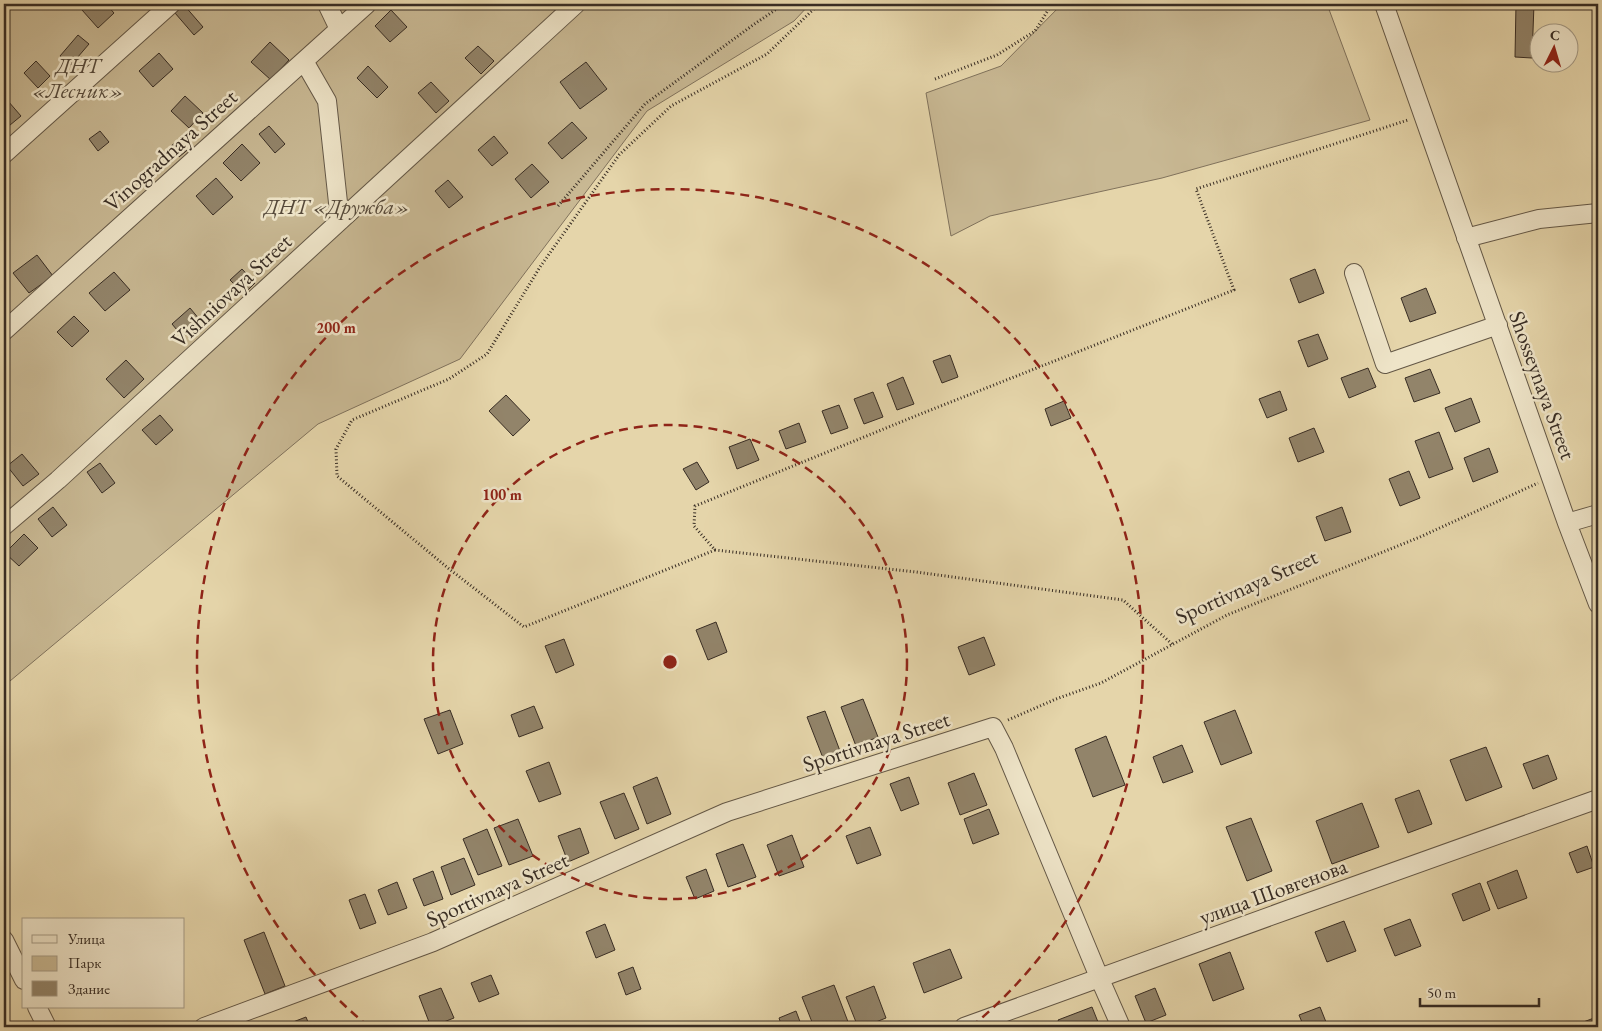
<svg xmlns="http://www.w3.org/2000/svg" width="1602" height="1031" font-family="'EB Garamond',serif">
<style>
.green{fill:#c8b893;stroke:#80725c}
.building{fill:#92846a;stroke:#382d24}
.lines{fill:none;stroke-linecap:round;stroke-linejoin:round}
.minor-casing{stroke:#635746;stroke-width:20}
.path{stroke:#382d24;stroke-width:3;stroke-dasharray:1 2.5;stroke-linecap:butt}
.minor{stroke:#eee4c8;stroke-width:18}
.ring{fill:none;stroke:#8f2418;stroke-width:2.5;stroke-dasharray:9 6}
.labels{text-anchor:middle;stroke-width:5;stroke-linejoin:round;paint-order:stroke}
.park-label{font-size:22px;font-style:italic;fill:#55493a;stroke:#eee4c8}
.street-label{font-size:22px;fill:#382d24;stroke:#eee4c8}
.centre{fill:#8f2418;stroke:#eee4c8;stroke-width:2.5}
.ring-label{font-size:15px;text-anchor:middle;font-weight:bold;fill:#8f2418;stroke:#eee4c8;stroke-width:5;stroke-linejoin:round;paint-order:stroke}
</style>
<rect width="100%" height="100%" fill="#e5d5aa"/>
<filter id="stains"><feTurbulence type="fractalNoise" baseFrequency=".004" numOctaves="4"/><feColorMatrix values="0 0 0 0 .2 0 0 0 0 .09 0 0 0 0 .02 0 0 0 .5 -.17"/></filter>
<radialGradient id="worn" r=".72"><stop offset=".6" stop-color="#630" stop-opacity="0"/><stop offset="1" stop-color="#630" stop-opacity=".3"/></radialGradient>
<path class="green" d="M4,4h806l-16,17 -147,90 -187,248 -142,65 -314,262z
M1062,4h265l43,116 -208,58 -172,38 -39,20 -25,-143 75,-27z"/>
<path class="building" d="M88,4h18l8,9 -16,15 -16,-18z
M1516,4h18l-2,54 -17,-1z
M184,5l19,22 -9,8 -19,-22z
M391,10l16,17 -17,15 -15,-16z
M78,35l11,9 -18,21 -11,-9z
M270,42l19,18 -18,20 -20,-18z
M478,46l16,15 -13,13 -16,-16z
M159,53l14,16 -20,18 -14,-16z
M36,61l14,15 -12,12 -14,-15z
M586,62l21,27 -27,20 -20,-27z
M368,66l20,21 -11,11 -20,-20z
M431,82l18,19 -13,12 -18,-20z
M185,96l18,17 -14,15 -18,-17z
M8,101l13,15 -17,14v-26z
M572,122l15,16 -25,21 -14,-16z
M269,126l16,18 -10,9 -16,-19z
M100,131l9,11 -11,9 -9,-12z
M183,136l8,11 -12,10 -9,-10z
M494,136l14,17 -16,13 -14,-16z
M242,144l18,19 -19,18 -18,-18z
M532,164l17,18 -18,16 -16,-19z
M216,178l17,19 -20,18 -17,-19z
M448,180l15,17 -14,11 -14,-17z
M37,255l16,21 -24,17 -16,-20z
M242,269l13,14 -11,11 -14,-14z
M1315,269l9,24 -25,10 -9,-24z
M114,272l16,18 -25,21 -16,-18z
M1426,288l10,25 -26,9 -9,-24z
M190,308l10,12 -18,16 -10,-12z
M74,316l15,15 -17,16 -15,-15z
M1318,334l10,25 -20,8 -10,-26z
M950,355l8,22 -16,6 -9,-22z
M126,360l18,19 -20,19 -18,-19z
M1368,368l8,19 -27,11 -8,-20z
M1430,369l10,24 -26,9 -9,-24z
M903,377l11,27 -17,6 -10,-26z
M1280,391l7,19 -20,8 -8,-19z
M873,392l10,25 -19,7 -10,-25z
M506,395l24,25 -17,16 -24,-25z
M1471,398l9,24 -25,10 -10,-24z
M1064,401l7,17 -20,8 -6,-17z
M839,405l9,23 -17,6 -9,-23z
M160,415l13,15 -17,15 -14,-15z
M799,423l7,19 -20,7 -7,-18z
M1314,428l10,24 -26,10 -9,-24z
M1439,432l14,37 -24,9 -14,-37z
M750,439l9,21 -22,9 -8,-22z
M1489,448l9,24 -25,10 -9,-24z
M22,454l17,20 -16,12 -16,-20z
M697,462l12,20 -13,8 -13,-21z
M100,463l15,20 -13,10 -15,-21z
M1409,471l11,27 -20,8 -11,-27z
M53,507l14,18 -15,12 -14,-18z
M1342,507l9,25 -26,9 -9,-24z
M24,534l14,14 -19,18 -14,-13z
M716,622l11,30 -19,8 -12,-30z
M984,637l11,28 -26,10 -11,-28z
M564,639l10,26 -18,8 -11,-27z
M863,699l15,38 -22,9 -15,-39z
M534,706l9,22 -24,9 -8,-22z
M450,710l13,34 -25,10 -14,-35z
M1235,710l17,43 -31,12 -17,-43z
M825,711l15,40 -17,7 -16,-41z
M1106,736l19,49 -32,12 -18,-48z
M1182,745l11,27 -30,11 -10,-26z
M1486,747l16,40 -36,14 -16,-41z
M1548,755l9,24 -24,10 -10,-25z
M549,762l12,32 -22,8 -13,-31z
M974,773l13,32 -27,10 -12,-32z
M657,777l14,37 -24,10 -14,-37z
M909,777l10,27 -18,7 -11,-27z
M1419,790l13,34 -24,9 -13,-34z
M624,793l15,36 -24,10 -15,-37z
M1362,803l17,44 -47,17 -16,-43z
M989,809l10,25 -26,10 -9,-25z
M1251,818l21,53 -25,10 -21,-54z
M518,819l15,37 -24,9 -15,-37z
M870,827l11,28 -24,9 -11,-28z
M580,828l9,25 -21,9 -10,-26z
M487,829l15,37 -24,9 -15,-36z
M792,835l12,32 -25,9 -12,-31z
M743,844l13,33 -28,10 -12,-33z
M1587,846l7,21 -17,6 -8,-20z
M464,858l11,27 -24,10 -10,-28z
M706,869l8,22 -19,8 -9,-22z
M1517,870l10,28 -29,11 -11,-27z
M433,871l10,28 -19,7 -11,-27z
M397,882l10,26 -19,7 -10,-25z
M1480,883l10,27 -27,11 -11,-27z
M365,894l11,29 -16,6 -11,-29z
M1410,919l11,27 -26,10 -11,-27z
M1344,921l12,30 -29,11 -12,-30z
M605,924l10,26 -19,8 -10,-26z
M264,932l21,54 -20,8 -21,-54z
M950,949l12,29 -38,15 -11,-30z
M1230,952l14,37 -31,12 -14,-37z
M633,967l8,22 -15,6 -8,-22z
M491,975l8,19 -20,8 -8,-19z
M834,985l16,42h-36l-12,-30z
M874,986l12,32 -23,9h-5l-12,-30z
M441,988l13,30 -23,9 -12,-31z
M1155,988l11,27 -20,8 -11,-27z
M1092,1007l8,20h-39l-3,-7z
M1320,1007l8,20h-24l-5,-12z
M796,1011l6,16h-20l-3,-9z
M306,1017l4,10h-30z
M1594,1018l4,9h-28z"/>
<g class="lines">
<g class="minor-casing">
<path id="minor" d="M327,4l12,25
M1384,4l183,519 31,81
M304,61l23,40 13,120
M4,154l167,-150
M1466,238l73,-19 59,-6
M1354,273l31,91 113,-39
M4,331l363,-327
M1567,523l31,-9
M4,526l54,-46 518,-476
M4,940l20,40
M37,1007l10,20
M204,1027l229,-85 294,-130 266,-85 11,21 95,229 22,50
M964,1027l326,-118 308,-110"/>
</g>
<path class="path" d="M935,79l62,-24 38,-24 17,-27
M558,206l87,-102 108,-79 31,-21
M715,550l-191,77 -76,-59 -111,-92 -1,-27 16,-29 97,-41 38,-25 53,-87 79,-112 52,-49 96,-52 52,-50
M1172,644l-49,-44 -207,-28 -201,-22 -21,-24 1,-20 223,-91 316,-125 -38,-101 212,-69
M1008,720l48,-21 45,-16 126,-68 193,-78 118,-54"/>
<use href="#minor" class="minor"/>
</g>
<g class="ring">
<circle cx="670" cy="662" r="237"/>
<path d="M369 1027A473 473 0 1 1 971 1027"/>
</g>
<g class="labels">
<g class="park-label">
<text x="78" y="73">ДНТ<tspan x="78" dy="25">«Лесник»</tspan></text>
<text x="337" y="214">ДНТ «Дружба»</text>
</g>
<g class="street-label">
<text transform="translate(170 150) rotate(-42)" y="8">Vinogradnaya Street</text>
<text transform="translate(231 290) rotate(-43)" y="8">Vishniovaya Street</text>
<text transform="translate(1543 385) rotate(70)" y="8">Shosseynaya Street</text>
<text transform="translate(1246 586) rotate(-24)" y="8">Sportivnaya Street</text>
<text transform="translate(876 741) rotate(-18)" y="8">Sportivnaya Street</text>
<text transform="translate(497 889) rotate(-24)" y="8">Sportivnaya Street</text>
<text transform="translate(1273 891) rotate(-20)" y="8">улица Шовгенова</text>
</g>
</g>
<circle cx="670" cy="662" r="8" class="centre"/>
<g class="ring-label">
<text x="336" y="333">200 m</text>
<text x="502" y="500">100 m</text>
</g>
<rect width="1602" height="1031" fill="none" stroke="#e5d5aa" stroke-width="20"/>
<rect x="5" y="5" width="1592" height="1021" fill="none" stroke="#382d24" stroke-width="2.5"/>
<rect x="10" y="10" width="1582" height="1011" fill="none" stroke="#382d24"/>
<rect x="22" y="918" width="162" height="90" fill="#eee4c8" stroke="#a59b86"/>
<rect x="32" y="935" width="25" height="8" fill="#eee4c8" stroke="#a59b86"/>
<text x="68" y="944" font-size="15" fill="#382d24">Улица</text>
<rect x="32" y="956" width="25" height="15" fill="#c8b893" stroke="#a59b86"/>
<text x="68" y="968" font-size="15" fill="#382d24">Парк</text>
<rect x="32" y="981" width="25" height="15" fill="#92846a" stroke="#a59b86"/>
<text x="68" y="994" font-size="15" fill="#382d24">Здание</text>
<g transform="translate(1554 48) rotate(5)"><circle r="24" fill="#eee4c8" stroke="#a59b86"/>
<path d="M0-4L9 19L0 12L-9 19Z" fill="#8f2418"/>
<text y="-8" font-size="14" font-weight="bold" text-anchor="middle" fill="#382d24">С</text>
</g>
<path d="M1420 998v8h119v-8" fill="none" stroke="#382d24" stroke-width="2.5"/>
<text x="1427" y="998" font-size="15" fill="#382d24" stroke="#eee4c8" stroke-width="4" paint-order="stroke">50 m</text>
<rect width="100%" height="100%" filter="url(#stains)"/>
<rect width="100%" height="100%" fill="url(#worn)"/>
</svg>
